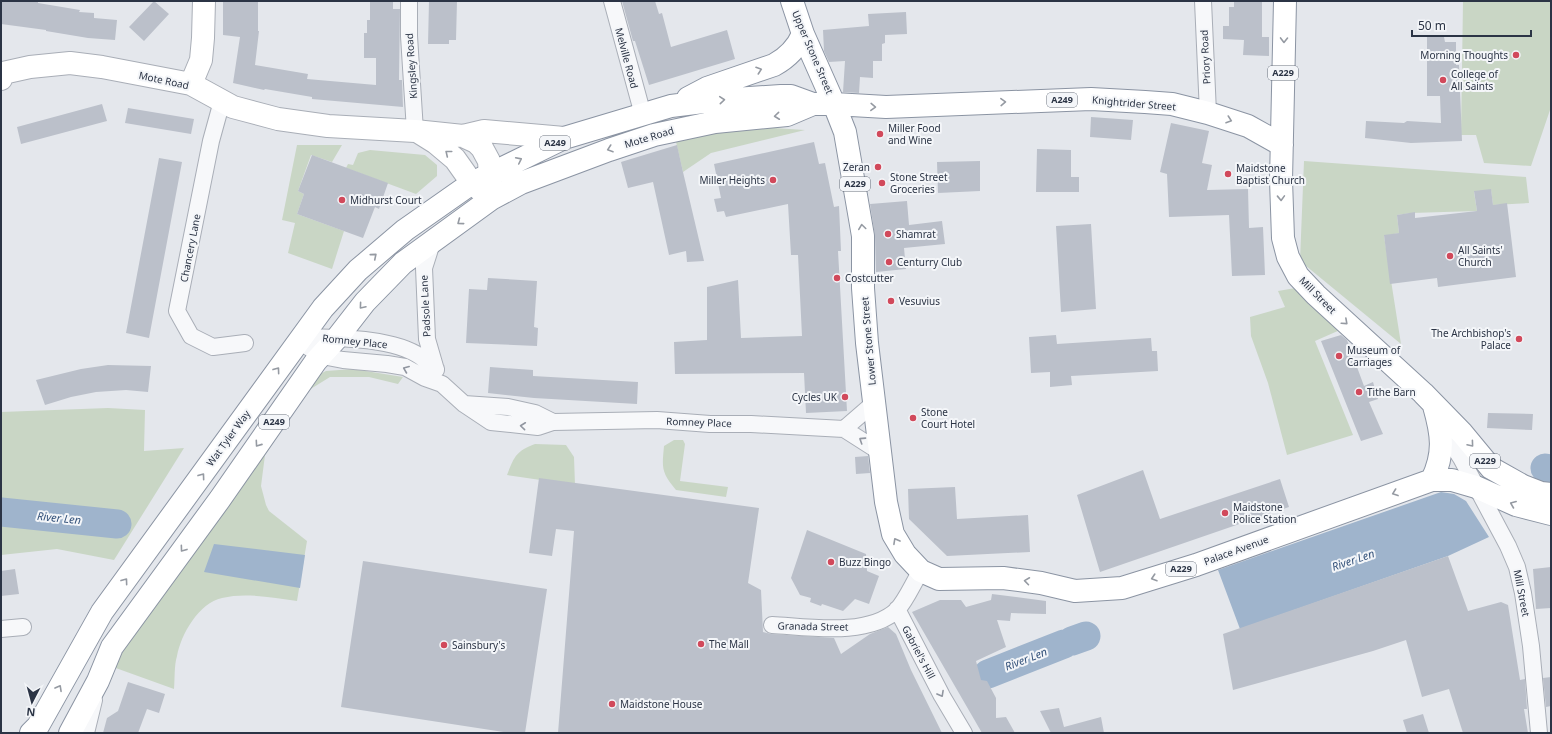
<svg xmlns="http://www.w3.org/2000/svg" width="1552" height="734" font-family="'Noto Sans',sans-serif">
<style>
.green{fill:#c9d6c5}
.water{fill:#9fb4cc}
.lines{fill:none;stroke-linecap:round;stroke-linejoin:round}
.river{stroke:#9fb4cc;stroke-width:29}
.building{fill:#bbc0ca}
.street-casing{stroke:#a9aeb7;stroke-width:18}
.secondary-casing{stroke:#a9aeb7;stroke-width:24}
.highway-casing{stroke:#8b94a3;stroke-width:24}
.street{stroke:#f7f8fa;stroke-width:16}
.secondary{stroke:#fff;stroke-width:22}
.highway{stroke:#fff;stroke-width:22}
.oneway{stroke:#959aa2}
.oneway2{stroke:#9196a0}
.poi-dot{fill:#d1495b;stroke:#f4f6f9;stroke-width:1.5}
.labels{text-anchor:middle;stroke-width:4;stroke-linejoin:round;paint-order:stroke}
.shield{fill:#f4f6f9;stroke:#676e7b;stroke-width:1}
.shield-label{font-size:9px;font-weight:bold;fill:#2b3445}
.street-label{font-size:10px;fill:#2b3445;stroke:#f4f6f9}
.poi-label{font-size:10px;fill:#2b3445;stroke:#f4f6f9;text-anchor:start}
.water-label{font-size:11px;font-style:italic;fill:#34527a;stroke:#f4f6f9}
</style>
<rect width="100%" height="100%" fill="#e4e7ec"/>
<path class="green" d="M1463,1h88v106l-20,59 -47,-3 -8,-28h-15z
M729,125l76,5 -94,23 -28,19 -9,-39z
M297,145h45l-10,17 -21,-7 -13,36 6,3 -7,20 47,17 -12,38 -44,-16 7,-30 -13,-3z
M370,150l55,5 12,10v11l-21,18 -70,-26 2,-4 5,1 5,-12z
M1304,161l222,16 3,26 -36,2 -2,-15 -17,2 3,19 -66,2 -14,2 2,18 -15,3 17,108 -101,-83z
M1307,286l33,44 -25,11 38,94 -66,20 -19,-72 -17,-47 -1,-19 35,-10 -7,-16z
M353,369l50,8 -5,7 -29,-7h-39l-21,13 -44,65 -4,31 5,19 3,6 38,30 -10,60c-24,-3 -51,-9 -75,-3 -23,5 -41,36 -45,58 -3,10 -2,22 -3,33l-61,-22 16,-28 187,-263 10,-5z
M108,408l37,2 -1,41 40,-3 -70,112 -57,-11 -56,6v-143z
M674,440h9l2,4 -5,37 48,6 -2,10 -50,-7c-15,-18 -14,-22 -12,-44z
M535,444l31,1 8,12 1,28 -68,-10c7,-18 9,-24 28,-31z"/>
<path class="water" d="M1441,492l13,2 12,7 23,36 -41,19 -208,73 -22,-59z
M214,544l91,11 -5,33 -96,-16z"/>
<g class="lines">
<path class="river" d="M1545,468l6,1
M1,512l116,12
M1072,641l14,-5
M988,674l76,-30"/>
</g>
<path class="building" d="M1,1h37v2l42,7 -1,2 15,1v5l23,2 -2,20 -27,-2 -42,-7v-1l-45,-6z
M154,1l15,13 -25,27 -15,-14z
M223,1h35v30h1l-4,34 53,9 -1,5 69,6v-27h-12v-25h3v-13h3v-19h23v8h7l-1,71h3l1,27 -91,-8v-2l-47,-8 -1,1 -31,-7 7,-46 -17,-2z
M429,1h28l-1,39h-7v4h-21z
M622,1h33l4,13 3,-1 9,34 56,-17 8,29 -86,26 -14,-44h-2z
M1234,1h28v36h7v19l-26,-1 1,-15 -21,-1v-13h6v-19h5z
M906,12l1,22 -22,1v8l-3,1v17h-9v17l-13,-1 -1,16 -16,-1 2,-31 -16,1 -5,-11 -1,-21 46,-4 -1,-12z
M1427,37h17l1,5h11v23h3l3,76 -51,2 -46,-5 1,-17 38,2 3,-2 34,2 -1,-27h-13z
M102,104l5,17 -86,23 -4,-17z
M128,108l66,11 -3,15 -66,-11z
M1091,117l42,3 -2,20 -41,-3z
M1171,123l38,8 -7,32 10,2 -5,25 41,-1 1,39 14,-1 2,48 -33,1 -3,-61 -60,2 -2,-43 -7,-2z
M814,142l5,22 6,-1 9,44 5,-1 2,45h-3l9,160 -41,2 -2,-40 -129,1 -1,-32 33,-2v-53l31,-7 3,58 61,-2 -4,-81h-7l-3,-51 -62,13 -2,-6 -7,1 -3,-13 7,-1 -7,-34z
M677,145l6,27 21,89 -17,1 -1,-11 -17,4 -16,-73 -25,6 -7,-26z
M1037,149l34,1v27h8v15h-43z
M312,155l76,28 -9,26 -4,-2 -12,31 -66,-24 7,-20 -6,-3z
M159,158l23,4 -33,176 -23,-5z
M980,161v30l-42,2 -1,-31z
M1491,189l2,16 14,-2 9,74 -78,10 -1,-9 -47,6 -6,-49 15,-2 -2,-18 18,-3v6l62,-7 -3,-20z
M907,201l2,24 33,-4 3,23 -41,4 2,21 -30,3 -1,-36 -5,-32z
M1091,224l5,85 -35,3 -5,-86z
M488,278l49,3 -3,46 4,1 -1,18 -71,-3 3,-54 18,1z
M1056,335l1,9 94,-6 1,13h5l1,20 -87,5 1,9 -22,2v-15l-19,1 -2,-36z
M1341,335l6,5 17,46 9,-4 5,17 -9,3 14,32 -22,7 -40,-100z
M108,365l43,1 -3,26 -22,-2 -30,2 -25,5 -26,8 -9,-25 45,-11z
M490,367l43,3v6l105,6 -1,22 -103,-6 -46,-5z
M1488,413l45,1 -1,16 -45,-2z
M868,456l2,17 -14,1 -1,-17z
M1143,470l17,49 120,-40 9,28 -189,65 -23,-77z
M539,478l220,30 -11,75 13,7 2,42 8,2 63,4 7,16 29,-20 18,-7 8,7 15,36 31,63h-384l16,-202 -18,-2 -4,27 -23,-3z
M955,487l2,32 71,-4 2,37 -83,4 -38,-37 -1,-30z
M807,530l59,24 1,17 12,5 -10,28 -14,-5 -12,12 -21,-7 -1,2 -11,-4 1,-4 -11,-3 -9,-17z
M1448,556l20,55 33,-9 7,3 12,75 5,-1 2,30h-3l4,24h-65l-14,-44 -27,8 -16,-57 -33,11 -140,39 -10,-56z
M363,561l184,28 -22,144h-15l-169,-26z
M1551,567v41l-15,1 -3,-40z
M15,569l4,25 -18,2v-25z
M992,594l54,7v13l-35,-1 -1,8 -13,-1 9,27 -30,14 5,19 6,1 9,17v20l10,-1 9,16h-33l-70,-121 28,-12h21l5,7 25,-7z
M1551,677v29l-5,1 -3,-29z
M128,682l37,12 -6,19 -12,-4 -9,24h-35l4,-15 11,-7z
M1059,708l5,19 37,-10 3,16h-53l-11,-22z
M1423,714l6,19h-22l-4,-13z"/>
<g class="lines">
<g class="street-casing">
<path id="street" d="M409,1v35l6,95
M612,1l31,114
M1203,1l5,112
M222,101l-11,40 -34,170 14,25 22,11 32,-4
M432,243l-8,25 3,71 9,31
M436,369c-5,-4 -10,-8 -15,-12 -29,-20 -85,-19 -120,-20l4,8 17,11 21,4 44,4 18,3 20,11 17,6 22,20 27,18 47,5 15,-5 104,-2 53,4h41l93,5 36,23
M464,404l44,3 27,6 18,9
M1440,426l21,32 47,88 9,21 6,26 8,53 8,87
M844,429l30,-26
M897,609l45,87 22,37
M772,625c37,2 96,12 125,-15 10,-11 16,-27 24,-39
M1,629l22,-2
M86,733l8,-33"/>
</g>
<g class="secondary-casing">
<path id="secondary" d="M1,79l2,-6 27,-6 40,-4 32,4 89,17 42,23 45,12 50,7 87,5 48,5 13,6 6,6 7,13 2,31
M191,84l10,-24 2,-22 1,-37
M420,133l16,10 19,16 17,24 14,12
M463,136l21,-5 80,7"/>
</g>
<g class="highway-casing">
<path id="highway" d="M792,1l11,33 31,70 11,28 18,104v52l4,55 19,159 7,32 12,20 16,17 18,8 64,-1 38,5 34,8 47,-3 74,-23 236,-85h20l24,7 40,18 35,9
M1285,1l-4,179 2,58 5,19 10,19 18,19 107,98 39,40 29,35 32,18 18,7 10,1
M688,98l19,-10 67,-23c13,-7 23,-17 29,-31
M1432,480c13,-27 10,-46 2,-74
M31,733l7,-7 64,-114 221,-304 35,-38 47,-40 67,-47 92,-45 107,-32 48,-6 62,-4h10l22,8h21l52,3 205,-8 54,3 27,2 36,9 40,13 34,19
M70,733l28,-52 14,-34 108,-148 96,-138 21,-23 28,-36 38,-39 88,-64 30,-16 88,-33 45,-15 61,-13 72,-7 26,-11"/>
</g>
<use href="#street" class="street"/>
<use href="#secondary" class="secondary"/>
<use href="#highway" class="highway"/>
</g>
<defs><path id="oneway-chevron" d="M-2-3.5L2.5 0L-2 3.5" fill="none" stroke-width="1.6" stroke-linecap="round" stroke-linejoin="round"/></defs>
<g class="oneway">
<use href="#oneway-chevron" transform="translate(1284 40) rotate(91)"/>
<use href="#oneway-chevron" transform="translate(759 70) rotate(-19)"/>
<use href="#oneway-chevron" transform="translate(722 100) rotate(-5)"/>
<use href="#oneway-chevron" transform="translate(1003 102) rotate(-2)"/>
<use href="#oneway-chevron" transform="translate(873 107) rotate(2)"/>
<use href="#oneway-chevron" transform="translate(777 116) rotate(174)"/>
<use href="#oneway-chevron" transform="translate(1229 120) rotate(19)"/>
<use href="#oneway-chevron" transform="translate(610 149) rotate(161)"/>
<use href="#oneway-chevron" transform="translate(448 153) rotate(-141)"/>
<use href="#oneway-chevron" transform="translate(519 160) rotate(-26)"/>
<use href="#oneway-chevron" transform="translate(1281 198) rotate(88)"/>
<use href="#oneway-chevron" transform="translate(460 222) rotate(143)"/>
<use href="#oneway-chevron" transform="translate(862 227) rotate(-98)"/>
<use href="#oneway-chevron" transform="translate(374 256) rotate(-40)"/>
<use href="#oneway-chevron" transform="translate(362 306) rotate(130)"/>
<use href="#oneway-chevron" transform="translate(1345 322) rotate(42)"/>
<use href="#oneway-chevron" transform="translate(277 370) rotate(-54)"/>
<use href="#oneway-chevron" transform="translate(258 444) rotate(125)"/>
<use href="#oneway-chevron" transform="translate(1471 444) rotate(50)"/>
<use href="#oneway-chevron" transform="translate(202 476) rotate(-54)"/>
<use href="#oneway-chevron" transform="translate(1395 493) rotate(160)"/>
<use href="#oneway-chevron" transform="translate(1513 504) rotate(-158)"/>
<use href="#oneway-chevron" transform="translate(896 541) rotate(-119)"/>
<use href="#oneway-chevron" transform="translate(183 549) rotate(126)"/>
<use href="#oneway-chevron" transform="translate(1154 578) rotate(162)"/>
<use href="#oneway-chevron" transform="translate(125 581) rotate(-54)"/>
<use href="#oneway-chevron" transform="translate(1027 581) rotate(-172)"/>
<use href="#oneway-chevron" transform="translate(59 688) rotate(-61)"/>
</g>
<g class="oneway2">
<use href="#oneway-chevron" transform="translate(406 369) rotate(-158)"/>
<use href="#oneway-chevron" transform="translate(523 426) rotate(-174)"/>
<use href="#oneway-chevron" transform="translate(862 440) rotate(-147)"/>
<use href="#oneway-chevron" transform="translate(941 694) rotate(61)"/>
</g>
<g class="poi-dot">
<circle cx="1516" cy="55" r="4"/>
<circle cx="1443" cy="80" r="4"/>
<circle cx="880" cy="134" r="4"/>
<circle cx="878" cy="167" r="4"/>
<circle cx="1228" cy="174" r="4"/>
<circle cx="773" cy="180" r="4"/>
<circle cx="882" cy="183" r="4"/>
<circle cx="342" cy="200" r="4"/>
<circle cx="888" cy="234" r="4"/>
<circle cx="1450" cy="256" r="4"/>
<circle cx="889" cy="262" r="4"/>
<circle cx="837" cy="278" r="4"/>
<circle cx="891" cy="301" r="4"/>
<circle cx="1519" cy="339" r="4"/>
<circle cx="1339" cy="356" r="4"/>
<circle cx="1359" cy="392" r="4"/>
<circle cx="845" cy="397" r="4"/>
<circle cx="913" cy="418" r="4"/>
<circle cx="1225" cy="513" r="4"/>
<circle cx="831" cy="562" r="4"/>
<circle cx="701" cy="644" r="4"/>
<circle cx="444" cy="645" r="4"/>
<circle cx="612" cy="704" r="4"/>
</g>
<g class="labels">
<g class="shield">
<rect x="1268" y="66" width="30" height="14" rx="3"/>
<rect x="1047" y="93" width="30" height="14" rx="3"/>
<rect x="540" y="136" width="30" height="14" rx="3"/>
<rect x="840" y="177" width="30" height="14" rx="3"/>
<rect x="259" y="415" width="30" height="14" rx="3"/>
<rect x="1470" y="454" width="30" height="14" rx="3"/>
<rect x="1166" y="562" width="30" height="14" rx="3"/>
</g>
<g class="shield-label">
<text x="1283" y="76">A229</text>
<text x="1062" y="103">A249</text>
<text x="555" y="146">A249</text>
<text x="855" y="187">A229</text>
<text x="274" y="425">A249</text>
<text x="1485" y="464">A229</text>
<text x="1181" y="572">A229</text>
</g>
<g class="street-label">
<text transform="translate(813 52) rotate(67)" y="4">Upper Stone Street</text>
<text transform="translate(1205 57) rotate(-93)" y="4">Priory Road</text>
<text transform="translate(627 58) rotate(75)" y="4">Melville Road</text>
<text transform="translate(411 66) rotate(-94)" y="4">Kingsley Road</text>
<text transform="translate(164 80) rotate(12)" y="4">Mote Road</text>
<text transform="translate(1134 103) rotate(5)" y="4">Knightrider Street</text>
<text transform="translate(649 137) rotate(-17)" y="4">Mote Road</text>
<text transform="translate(190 248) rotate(-79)" y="4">Chancery Lane</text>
<text transform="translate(1318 295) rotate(45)" y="4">Mill Street</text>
<text transform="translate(425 306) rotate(-93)" y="4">Padsole Lane</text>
<text transform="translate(355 341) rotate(6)" y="4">Romney Place</text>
<text transform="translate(868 341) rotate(-95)" y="4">Lower Stone Street</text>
<text transform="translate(699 422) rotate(2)" y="4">Romney Place</text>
<text transform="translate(228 438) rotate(-54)" y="4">Wat Tyler Way</text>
<text transform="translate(1236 550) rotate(-20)" y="4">Palace Avenue</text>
<text transform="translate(1522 593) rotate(79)" y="4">Mill Street</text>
<text transform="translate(813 626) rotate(1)" y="4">Granada Street</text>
<text transform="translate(919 652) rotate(62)" y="4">Gabriel's Hill</text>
</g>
<g class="poi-label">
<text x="1508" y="59" text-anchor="end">Morning Thoughts</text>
<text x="1451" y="78">College of<tspan x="1451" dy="12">All Saints</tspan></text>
<text x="888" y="132">Miller Food<tspan x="888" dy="12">and Wine</tspan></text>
<text x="870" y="171" text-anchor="end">Zeran</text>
<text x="1236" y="172">Maidstone<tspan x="1236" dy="12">Baptist Church</tspan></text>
<text x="890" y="181">Stone Street<tspan x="890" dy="12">Groceries</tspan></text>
<text x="765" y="184" text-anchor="end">Miller Heights</text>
<text x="350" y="204">Midhurst Court</text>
<text x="896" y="238">Shamrat</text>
<text x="1458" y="254">All Saints'<tspan x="1458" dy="12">Church</tspan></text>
<text x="897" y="266">Centurry Club</text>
<text x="845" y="282">Costcutter</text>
<text x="899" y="305">Vesuvius</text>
<text x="1511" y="337" text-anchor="end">The Archbishop's<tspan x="1511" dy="12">Palace</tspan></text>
<text x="1347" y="354">Museum of<tspan x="1347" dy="12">Carriages</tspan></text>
<text x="1367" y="396">Tithe Barn</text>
<text x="837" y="401" text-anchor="end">Cycles UK</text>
<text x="921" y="416">Stone<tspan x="921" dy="12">Court Hotel</tspan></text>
<text x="1233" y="511">Maidstone<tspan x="1233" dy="12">Police Station</tspan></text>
<text x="839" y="566">Buzz Bingo</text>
<text x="709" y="648">The Mall</text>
<text x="452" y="649">Sainsbury's</text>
<text x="620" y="708">Maidstone House</text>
</g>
<g class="water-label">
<text transform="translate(59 518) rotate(6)" y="4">River Len</text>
<text transform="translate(1353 560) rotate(-19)" y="4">River Len</text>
<text transform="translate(1026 659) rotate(-21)" y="4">River Len</text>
</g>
</g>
<rect width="1552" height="734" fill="none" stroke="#2b3445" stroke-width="4"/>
<g transform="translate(32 702) rotate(186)" stroke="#f4f6f9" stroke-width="3" paint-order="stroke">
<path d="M0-3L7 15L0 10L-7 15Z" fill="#2b3445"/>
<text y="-6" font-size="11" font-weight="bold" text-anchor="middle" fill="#2b3445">N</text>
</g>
<path d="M1412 30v6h119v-6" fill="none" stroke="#2b3445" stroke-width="2"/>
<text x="1418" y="30" font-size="12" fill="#2b3445" stroke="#f4f6f9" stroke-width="3" paint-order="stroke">50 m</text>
</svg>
